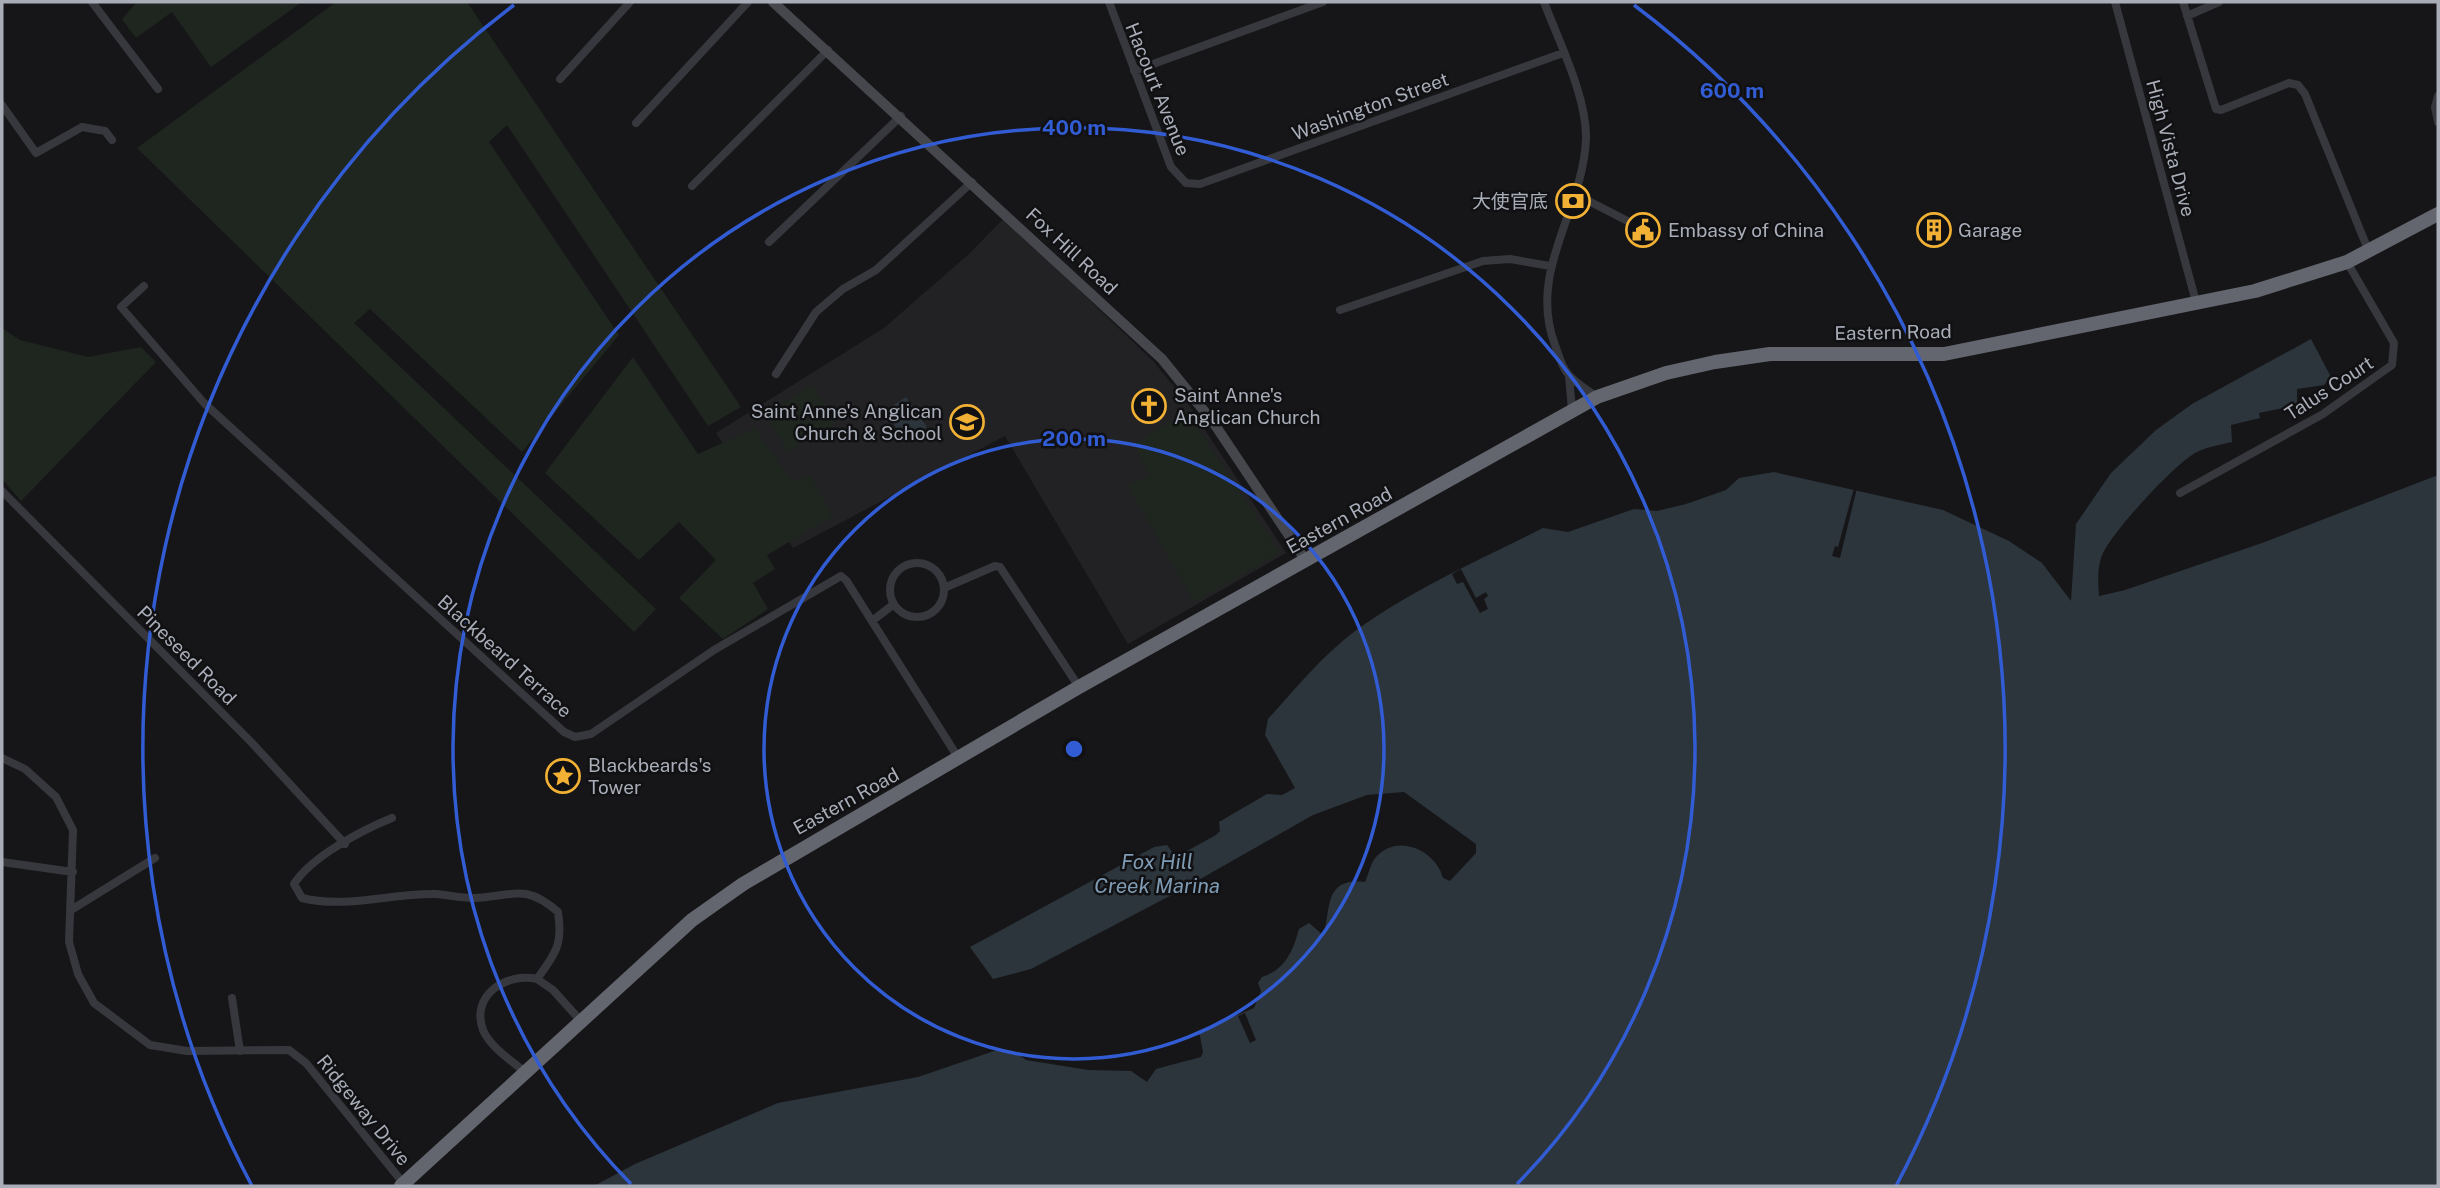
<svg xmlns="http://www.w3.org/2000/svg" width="2440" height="1188" font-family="'Public Sans','Noto Sans SC',sans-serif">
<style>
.built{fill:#222225}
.green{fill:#1e261f}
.water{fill:#2c353c}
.pier{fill:#161618}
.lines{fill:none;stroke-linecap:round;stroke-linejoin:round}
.street{stroke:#37383d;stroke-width:8}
.secondary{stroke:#45474d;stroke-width:10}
.highway{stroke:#63666e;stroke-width:14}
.ring{fill:none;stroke:#325cd3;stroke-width:3.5}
.labels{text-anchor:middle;stroke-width:5;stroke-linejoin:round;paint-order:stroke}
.street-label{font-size:19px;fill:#a8adb8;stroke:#111113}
.poi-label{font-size:19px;fill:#a8adb8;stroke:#111113;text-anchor:start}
.water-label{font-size:21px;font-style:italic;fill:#7f9bb3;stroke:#111113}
.centre{fill:#325cd3;stroke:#111113;stroke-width:3.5}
.ring-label{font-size:21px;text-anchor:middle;font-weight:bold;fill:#325cd3;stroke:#111113;stroke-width:5;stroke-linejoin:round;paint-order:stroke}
</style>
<rect width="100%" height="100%" fill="#161618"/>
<path class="built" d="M1004,218l149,143 33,40 100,152 -158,91 -123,-208 -212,112 -77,-115 168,-105 86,-75z"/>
<path class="green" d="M137,2h165l-91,65 -39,-55 -36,26 -14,-19z
M336,2h131l274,405 -33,19 -201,-301 -18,17 130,193 -97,117 -152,-143 -16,14 302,286 -22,23 -497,-484z
M2,328l18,12 68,17 53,-10 15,15 -135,139 -19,-22z
M633,357l65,97 57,-26 37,54 18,-7 23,41 -66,39 8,14 -22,14 15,26 -45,30 -44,-41 37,-38 -37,-38 -40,38 -94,-87z
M812,385l23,38 -47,29 -23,-38z
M1187,411l93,142 -86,49 -66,-116 21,-11 -15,-31z"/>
<path class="water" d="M2311,339l20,38 -7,8 -27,4v16l-38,8 1,5 -29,7 1,17c-12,3 -27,5 -37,11 -22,13 -81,77 -92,100 -6,13 -5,28 -4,43l26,-6 137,-47 176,-68v711h-1844l41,-22 143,-61 140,-26 82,-28 14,2 12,9 62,10 43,1 16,11 9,-13 45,-12 2,-5 -4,-21 55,-23 7,-17 -3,-8 4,-6c23,-7 31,-26 37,-48l10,-6 14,12c9,-24 -1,-58 42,-53 4,-8 5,-19 12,-26 22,-23 59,-5 66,22l7,3 26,-28v-9l-72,-52 -37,3 -54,20 -132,75 -150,79 -38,10 -23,-32 184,-100 13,-2 9,12 40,-22 4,-4 -1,-9 48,-28 15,1 13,-7 -30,-53 3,-16c28,-31 54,-63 87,-88 58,-42 124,-71 188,-103l25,4 66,-23 23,2 29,-7 40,-14 13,-12 35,-6 169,38 66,31 33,22 29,38 5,-77 35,-51 45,-43 36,-26z
M906,397l21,30 -21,15 -15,-22 -5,2 -6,-8z"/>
<path class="pier" d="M1854,488h3l-17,70 -8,-2 3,-10 3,1z
M1461,569l15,29 10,-6 2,4 -4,3 4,10 -8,4 -17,-31 -6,2 -5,-10z
M1245,1013l11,27 -6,3 -12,-27z"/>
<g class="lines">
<path class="street" d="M92,2l66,87
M1109,2l62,165 15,16 14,1 363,-131
M1544,2c15,40 43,95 42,137 -3,73 -59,131 -31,206 4,10 6,21 13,29 7,9 20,16 29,23
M2115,2l81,300
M2183,2l33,107 5,1 68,-27 9,2 7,9 64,158
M2187,16l32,-14
M1134,71l189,-69
M560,79l70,-77
M2438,96l-3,11 3,15
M2,105l34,48 46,-26 23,4 7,9
M636,123l112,-121
M692,186l136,-136
M1577,195l68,35
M769,242l132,-126
M144,286l-23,21 83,96 360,329 11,5 16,-3 123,-84 127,-74 5,4 113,179
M1340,310l143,-49 27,-2 40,7
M776,374l40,-62 27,-23 33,-19 96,-88
M1569,376l3,34
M2,491l250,252 93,101
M2180,493l143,-79 69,-49 2,-22 -47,-81
M890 590a27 27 0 1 1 54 0a27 27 0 1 1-54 0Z
M944,588l51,-22 5,1 79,120
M872,621l22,-17
M2,758l23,11 31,28 17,33 -4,112 9,32 16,29 56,42 37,6 102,-1 17,13 98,121
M392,818c-30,12 -81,39 -98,66l8,14c44,11 89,-5 134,-4 13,1 24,4 37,4 39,-1 51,-16 85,14 5,32 -2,41 -21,67l16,11 27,30
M2,862l71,10
M71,910l84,-52
M232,998l8,53
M525,1072c-13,-11 -35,-25 -42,-42 -13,-35 24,-58 54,-51"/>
<path class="secondary" d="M773,2l389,357 51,63 93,139"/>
<path class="highway" d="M401,1186l291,-266 51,-36 336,-197 518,-290 69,-24 49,-11 55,-8h174l311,-63 92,-29 91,-48"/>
</g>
<g class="ring">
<circle cx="1074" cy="749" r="310"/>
<path d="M631 1184A621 621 0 1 1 1517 1184"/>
<path d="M252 1186A931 931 0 0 1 514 5M1634 5A931 931 0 0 1 1896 1186"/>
</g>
<defs>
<g id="bank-ring" transform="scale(1.75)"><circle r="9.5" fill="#111113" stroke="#f2b134" stroke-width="1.5"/><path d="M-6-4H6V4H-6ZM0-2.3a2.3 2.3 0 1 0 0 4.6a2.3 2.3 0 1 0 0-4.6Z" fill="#f2b134"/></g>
<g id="civic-ring" transform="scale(1.75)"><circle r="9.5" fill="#111113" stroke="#f2b134" stroke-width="1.5"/><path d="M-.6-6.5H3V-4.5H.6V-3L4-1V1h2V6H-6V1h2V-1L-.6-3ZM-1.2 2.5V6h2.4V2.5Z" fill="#f2b134"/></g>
<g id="building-ring" transform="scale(1.75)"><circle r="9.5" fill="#111113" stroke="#f2b134" stroke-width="1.5"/><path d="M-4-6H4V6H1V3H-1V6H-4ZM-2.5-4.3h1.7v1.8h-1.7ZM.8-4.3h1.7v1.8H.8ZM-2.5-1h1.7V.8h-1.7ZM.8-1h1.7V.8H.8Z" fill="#f2b134"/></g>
<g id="church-ring" transform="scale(1.75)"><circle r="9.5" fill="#111113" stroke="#f2b134" stroke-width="1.5"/><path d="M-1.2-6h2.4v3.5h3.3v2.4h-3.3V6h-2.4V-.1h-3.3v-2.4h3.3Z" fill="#f2b134"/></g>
<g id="school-ring" transform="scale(1.75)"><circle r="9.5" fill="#111113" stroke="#f2b134" stroke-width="1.5"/><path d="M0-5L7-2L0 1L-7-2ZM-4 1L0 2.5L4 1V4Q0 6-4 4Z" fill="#f2b134"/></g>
<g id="sight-ring" transform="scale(1.75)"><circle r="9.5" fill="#111113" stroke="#f2b134" stroke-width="1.5"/><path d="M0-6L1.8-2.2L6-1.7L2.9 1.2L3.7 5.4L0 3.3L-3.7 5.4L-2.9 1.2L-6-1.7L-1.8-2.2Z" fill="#f2b134"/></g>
</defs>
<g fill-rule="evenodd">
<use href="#bank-ring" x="1573" y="201"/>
<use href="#civic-ring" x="1643" y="230"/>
<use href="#building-ring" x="1934" y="230"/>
<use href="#church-ring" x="1149" y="406"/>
<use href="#school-ring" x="967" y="422"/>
<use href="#sight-ring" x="563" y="776"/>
</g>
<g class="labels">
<g class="street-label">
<text transform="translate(1158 89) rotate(68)" y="7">Hacourt Avenue</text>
<text transform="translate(1370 106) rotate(-20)" y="7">Washington Street</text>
<text transform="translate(2171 148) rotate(75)" y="7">High Vista Drive</text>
<text transform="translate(1072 251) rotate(43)" y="7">Fox Hill Road</text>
<text transform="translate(1893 332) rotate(-1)" y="7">Eastern Road</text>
<text transform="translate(2329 388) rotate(-33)" y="7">Talus Court</text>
<text transform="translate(1339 520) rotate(-29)" y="7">Eastern Road</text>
<text transform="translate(187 655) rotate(45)" y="7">Pineseed Road</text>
<text transform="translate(505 656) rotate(42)" y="7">Blackbeard Terrace</text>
<text transform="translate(846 801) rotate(-29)" y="7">Eastern Road</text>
<text transform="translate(364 1110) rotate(51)" y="7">Ridgeway Drive</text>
</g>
<g class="poi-label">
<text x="1548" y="208" text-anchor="end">大使官底</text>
<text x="1668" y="237">Embassy of China</text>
<text x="1958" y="237">Garage</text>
<text x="1174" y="402">Saint Anne's<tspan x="1174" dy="22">Anglican Church</tspan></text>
<text x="942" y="418" text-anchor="end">Saint Anne's Anglican<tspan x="942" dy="22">Church &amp; School</tspan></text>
<text x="588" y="772">Blackbeards's<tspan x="588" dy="22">Tower</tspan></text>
</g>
<g class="water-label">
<text x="1157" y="869">Fox Hill<tspan x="1157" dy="24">Creek Marina</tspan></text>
</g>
</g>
<circle cx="1074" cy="749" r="10" class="centre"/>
<g class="ring-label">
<text x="1732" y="98">600 m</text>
<text x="1074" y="135">400 m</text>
<text x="1074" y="446">200 m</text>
</g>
<rect width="2440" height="1188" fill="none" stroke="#a8adb8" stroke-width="7"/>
</svg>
